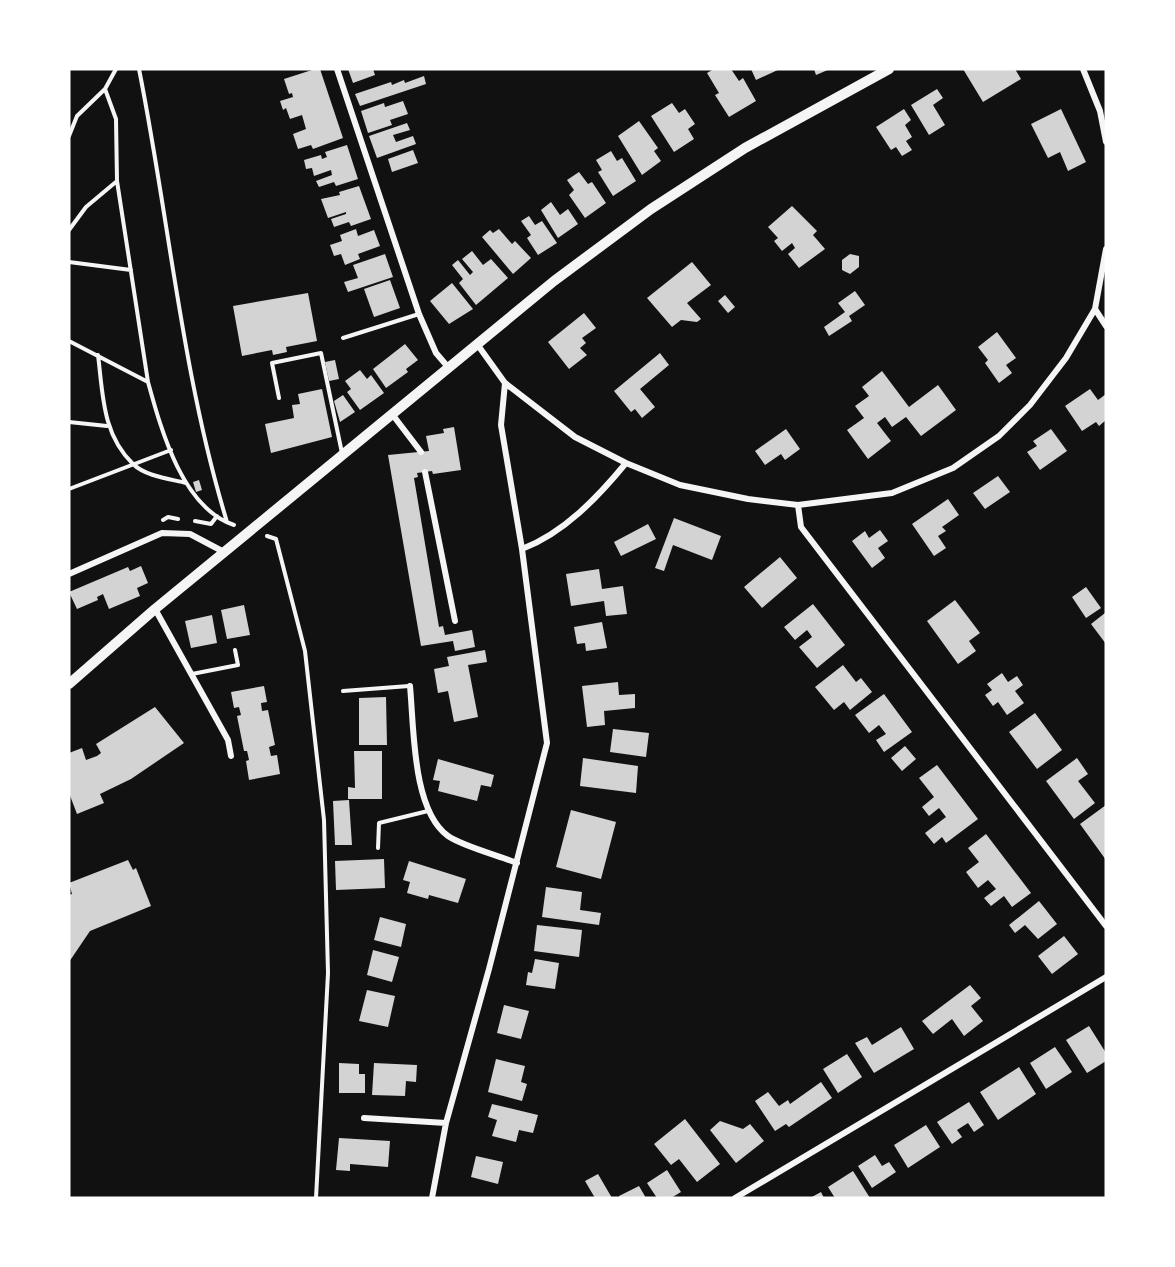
<svg xmlns="http://www.w3.org/2000/svg" width="1175" height="1267" font-family="'Playfair Display',serif">
<style>
.building{fill:#d3d3d3}
.lines{fill:none;stroke-linecap:round;stroke-linejoin:round}
.path{stroke:#f5f5f5;stroke-width:4}
.service{stroke:#f5f5f5;stroke-width:4}
.minor{stroke:#f5f5f5;stroke-width:6}
.tertiary{stroke:#f5f5f5;stroke-width:10}
</style>
<rect width="100%" height="100%" fill="#111"/>
<path class="building" d="M315,69h5l23,69 -30,11 -2,-4 -13,4 -5,-15 13,-5 -4,-14 -12,4 -4,-11 -3,2 -3,-9 13,-4 -1,-4 -3,1 -5,-15z
M348,69h25l2,6 -22,8z
M714,69h17l8,12 4,-3 13,23 -27,16 -14,-22 4,-2 -12,-20z
M751,69h29l-24,11z
M814,69h16l-14,6z
M963,69h52l6,10 -38,23z
M424,76l2,8 -66,22 -5,-12 36,-12 1,3 12,-5 1,3z
M937,89l6,9 -10,7 12,20 -16,10 -18,-30z
M403,101l5,13 -18,6 2,5 -24,8 -7,-22 23,-8 1,4z
M672,103l7,10 6,-4 10,15 -7,5 6,10 -20,13 -23,-36z
M904,109l7,11 -6,5 7,12 -6,4 6,9 -10,6 -6,-9 -5,3 -15,-23z
M1061,109l25,53 -18,9 -8,-19 -12,6 -17,-34z
M639,121l19,27 -4,3 7,10 -19,14 -24,-39z
M407,123l3,7 -17,5 3,7 17,-6 3,8 -39,14 -8,-22z
M347,145l11,34 -22,7 -2,-4 -15,5 -3,-6 16,-6 -1,-5 -17,6 -2,-8 -6,1 -2,-9 17,-5 1,4 5,-2 -2,-5z
M413,150l5,13 -26,9 -4,-13z
M611,151l6,10 5,-3 14,23 -23,15 -15,-24 4,-2 -6,-10z
M579,172l9,12 4,-2 14,21 -21,15 -16,-23 5,-5 -7,-10z
M359,186l12,33 -20,7 -2,-4 -15,5 -3,-8 15,-5v-2l-18,6 -7,-19 19,-4 -1,-3z
M551,202l9,13 8,-6 10,15 -20,14 -17,-28z
M792,206l25,25 -4,4 12,14 -26,19 -11,-14 7,-6 -3,-5 -10,8 -8,-10 4,-3 -10,-11z
M529,216l6,9 7,-4 15,22 -19,12 -11,-17 4,-3 -10,-14z
M356,229l2,7 16,-6 6,16 -22,8 2,5 -15,6 -4,-11 -7,2 -4,-11 12,-4 -2,-6z
M499,229l13,15 3,-3 16,17 -18,16 -31,-37 8,-7 3,3z
M472,251l11,14 8,-6 17,19 -32,27 -17,-22 4,-4 -11,-14 6,-5 12,15 3,-3 -11,-13z
M385,254l8,23 -45,15 -4,-10 14,-4 -5,-13z
M850,254l9,2v11l-9,7 -8,-4v-10z
M692,262l19,23 -24,18 14,16 -4,3 -16,-2 -9,7 -25,-29z
M390,280l10,28 -26,9 -10,-28z
M452,283l21,26 -24,15 -19,-23z
M855,291l10,14 -16,11 3,5 -23,15 -5,-9 21,-15 -7,-9z
M308,293l9,48 -31,6 1,5 -14,3 -1,-5 -30,6 -9,-50z
M725,295l10,12 -7,6 -10,-12z
M584,313l12,15 -14,10 4,5 -6,5 7,7 -18,14 -21,-27z
M997,332l19,26 -10,7 6,8 -13,10 -14,-20 3,-3 -10,-13z
M405,344l13,16 -12,9 2,3 -22,16 -13,-19z
M660,353l9,12 -29,24 15,18 -13,11 -7,-9 -4,3 -17,-21z
M335,360l4,19 -10,2 -4,-19z
M360,370l7,9 4,-4 13,18 -24,17 -13,-18 4,-3 -6,-8z
M882,371l27,36 29,-22 18,25 -35,26 -15,-19 -14,10 -7,-10 -8,6 14,18 -23,18 -21,-29 17,-12 -9,-12 14,-10 -7,-9z
M322,389l10,48 -61,16 -6,-29 29,-6 -2,-13 8,-1 -2,-10z
M1090,389l8,11 8,-6v26l-7,6 -3,-4 -14,9 -17,-25z
M343,395l12,17 -15,10 -6,-21z
M454,427l7,43 -28,4 -1,-3 -15,2 1,4 -4,1 25,149 4,-1 2,9 27,-5 3,17 -20,4 -2,-10 -32,5 -33,-191 41,-4 -3,-15 18,-3 -1,-4z
M786,429l14,20 -15,11 -4,-6 -16,11 -10,-14z
M1051,429l16,22 -27,19 -13,-18 10,-6 -4,-5z
M998,476l12,16 -25,17 -12,-16z
M199,480l3,10 -6,2 -3,-10z
M948,499l11,16 -17,12 4,4 -8,5 8,12 -12,8 -22,-32z
M674,518l47,18 -9,24 -39,-15 -9,26 -9,-3z
M648,524l8,15 -35,17 -7,-14z
M880,530l8,11 -10,7 7,10 -13,10 -20,-27 13,-10 4,7z
M780,557l17,21 -35,30 -18,-21z
M141,566l7,17 -11,5 3,8 -31,13 -6,-15 -6,3 1,3 -21,9 -8,-17 59,-25 2,4z
M599,569l3,20 21,-3 4,28 -21,2 -2,-15 -33,5 -5,-32z
M1086,587l15,21 -15,10 -14,-21z
M955,600l25,33 -11,8 7,10 -18,13 -31,-43z
M813,604l32,41 -28,23 -18,-21 13,-10 -2,-3 -3,-4 -12,10 -11,-13z
M244,605l6,30 -23,4 -6,-29z
M1105,613l1,1v30l-15,-20z
M212,615l5,28 -26,5 -6,-27z
M602,622l5,26 -21,3 -1,-8 -8,1 -3,-17z
M485,650l2,12 -19,3 10,52 -24,5 -6,-31 -10,2 -4,-24 15,-3 -2,-9z
M843,665l13,17 5,-4 11,14 -22,18 -6,-8 -10,8 -19,-23z
M1002,673l6,9 9,-6 6,9 -8,6 9,12 -17,12 -9,-13 -5,4 -8,-11 7,-5 -5,-6z
M618,682l1,13 16,-1v14l-31,3 1,14 -18,2 -5,-41z
M264,686l3,16 -6,1 1,8 6,-1 7,35 -6,2 2,9 6,-1 3,19 -31,6 -3,-19 3,-1 -1,-5 -1,-4h-3l-7,-35 4,-1 -2,-8 -5,1 -3,-16z
M884,694l28,38 -28,20 -8,-12 10,-6 -7,-9 -10,8 -14,-18z
M386,697l1,48h-28v-47z
M155,707l29,36 -53,36 -31,15 4,9 -27,11 -8,-21v-40l13,-5 4,12 11,-4 4,-3 -5,-9z
M1035,713l27,37 -25,19 -28,-37z
M613,729l36,4 -3,24 -36,-5z
M905,746l11,13 -14,12 -11,-13z
M354,751h28v48h-34v-12l7,1z
M583,758l55,8 -2,27 -56,-7z
M1077,758l11,16 -10,7 17,22 -21,16 -28,-38z
M438,759l56,16 -3,12 -10,-2 -4,16 -39,-10 2,-10 -7,-1z
M937,765l41,54 -32,24 -4,-6 -8,7 -9,-11 21,-16 -7,-9 -10,8 -7,-9 12,-10 -15,-19z
M349,800l3,45h-17l-2,-44z
M1106,805v55l-26,-36z
M571,810l45,12 -15,57 -45,-12z
M986,834l45,59 -19,14 -8,-11 -13,10 -7,-8 12,-9 -8,-9 -10,8 -12,-16 13,-10 -11,-14z
M384,859l1,29 -49,2 -1,-29z
M128,860l5,10 3,-2 15,38 -61,25 -21,31v-67l3,-1 -3,-11z
M409,861l57,18 -8,24 -29,-8 -1,4 -21,-6 3,-11 -7,-2z
M546,887l36,5 -2,18 21,3 -2,12 -57,-8z
M1039,901l18,23 -19,15 -13,-14 -10,8 -6,-8z
M380,917l26,7 -5,23 -27,-7z
M537,925l45,5 -3,27 -45,-6z
M1064,936l14,18 -26,20 -14,-18z
M373,950l26,7 -7,25 -25,-7z
M535,959l24,4 -4,26 -29,-4 2,-13 4,1z
M970,985l11,13 -10,8 12,15 -19,15 -12,-17 -19,15 -11,-13z
M367,990l28,6 -7,31 -29,-6z
M504,1005l25,6 -8,28 -24,-6z
M1089,1026l17,27v8l-19,12 -21,-33z
M901,1027l13,22 -40,24 -19,-30 12,-6 5,8z
M1055,1047l17,25 -26,17 -16,-26z
M847,1054l15,23 -24,16 -15,-24z
M496,1059l29,7 -4,16 6,2 -5,17 -34,-9z
M339,1063l20,1v10h6v19h-26z
M374,1063l43,2 -1,17 -10,-1 -1,15 -33,-1z
M1019,1067l17,27 -38,26 -18,-28z
M821,1082l11,16 -43,29 -3,-3 -11,7 -20,-30 13,-9 11,14 9,-6 2,4z
M969,1102l15,23 -10,7 -6,-9 -11,7 5,7 -10,7 -15,-22z
M492,1104l46,11 -5,18 -14,-3 -3,12 -24,-6 5,-16 -9,-3z
M685,1119l35,45 -23,18 -18,-23 -8,6 -17,-21z
M720,1121l23,8 7,-5 14,17 -28,22 -26,-33z
M926,1125l14,22 -32,21 -14,-23z
M339,1138l51,3 -2,26 -38,-3v7l-14,-1z
M875,1155l7,11 7,-4 7,10 -24,16 -14,-22z
M476,1156l27,6 -5,22 -27,-7z
M667,1170l14,22 -10,6h-14l-10,-15z
M853,1171l17,27h-35l-7,-11z
M598,1174l14,24h-17l-10,-17z
M639,1186l7,12h-27v-2z
M821,1192l3,6h-14z"/>
<g class="lines">
<path class="path" d="M139,69c30,150 43,306 88,453
M69,136l8,-20 28,-27
M117,181l31,201
M69,230l17,-23 31,-26 -1,-62 -11,-30 11,-20
M69,262l62,8
M69,341l79,41c13,47 34,126 86,143
M98,355c5,39 4,79 35,109 12,12 37,15 53,19
M69,422l38,4
M69,489l102,-39
M163,520l5,-3 10,2
M195,521l16,3 6,-8
M267,536l9,3 29,112 19,169 4,153 -12,225"/>
<path class="service" d="M343,338l76,-24
M279,398l-7,-35 49,-10 21,100
M192,674l46,-9 -3,-15
M343,691l66,-5
M378,848l1,-25 49,-12"/>
<path class="minor" d="M337,69l82,245 17,39 12,14
M1083,69l17,42 6,31
M1095,309l11,17
M477,344l28,39 70,54 51,26 54,22 68,14 50,6 94,-12 61,-25 46,-32 31,-31 36,-47 29,-49 11,-60
M392,414l29,38
M425,472l30,149
M798,505l3,22 305,399
M522,549c42,-16 76,-52 104,-86
M69,574l93,-41 28,1 34,18
M155,609l73,131 3,16
M410,686c4,41 2,124 38,150 14,10 52,20 69,27
M364,1118l82,5
M432,1198l14,-75 43,-154 58,-226 -25,-194 -21,-124 4,-42
M735,1198l371,-221"/>
<path class="tertiary" d="M69,684l86,-75 399,-328 97,-72 94,-61 144,-79"/>
</g>
<rect width="1175" height="1267" fill="none" stroke="#ffffff" stroke-width="141"/>
</svg>
